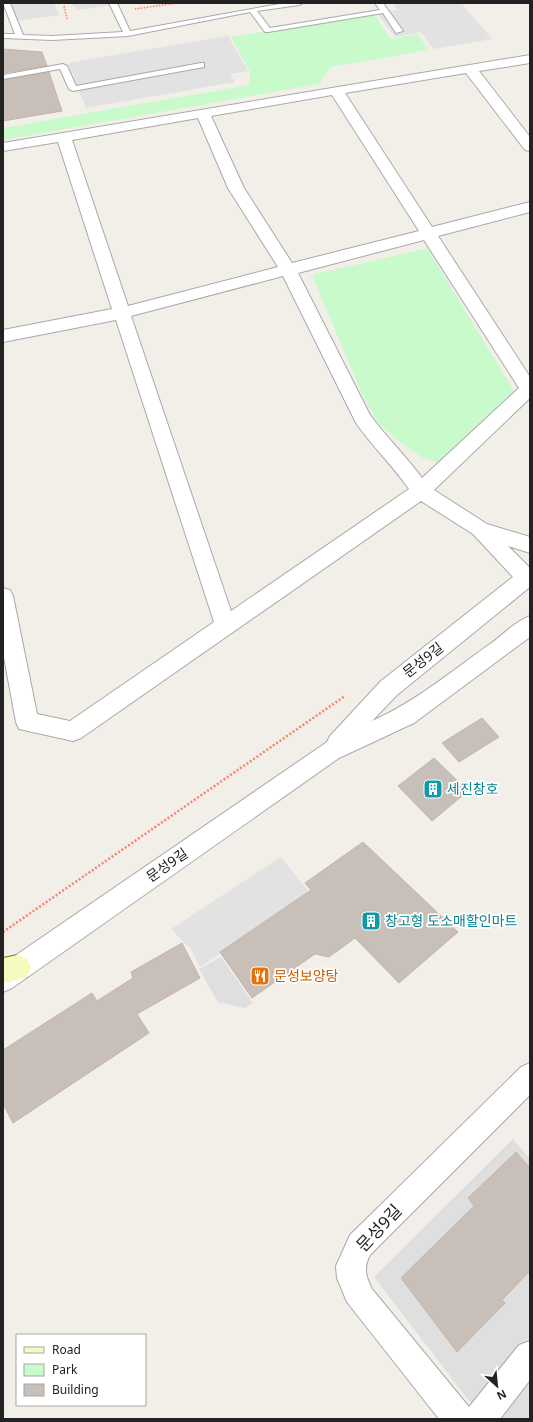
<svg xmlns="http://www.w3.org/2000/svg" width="533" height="1422" font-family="'Noto Sans','Noto Sans KR',sans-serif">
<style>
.residential{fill:#e0dfdf}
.park{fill:#c8facc}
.parking{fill:#e2e2e2}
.building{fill:#c7bfb8;stroke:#c4b6ab}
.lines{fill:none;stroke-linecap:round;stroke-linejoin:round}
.lane-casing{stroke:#a9a9a9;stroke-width:2}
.street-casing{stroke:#a9a9a9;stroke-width:2}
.secondary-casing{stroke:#707d05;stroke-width:2}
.path-far1{stroke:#fa8072;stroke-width:1.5;stroke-dasharray:1.5 1.5;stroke-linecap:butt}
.path{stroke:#fa8072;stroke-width:2.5;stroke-dasharray:2 2;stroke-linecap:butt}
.lane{fill:#fff;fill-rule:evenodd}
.street{fill:#fff;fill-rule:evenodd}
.secondary{fill:#f7fabf;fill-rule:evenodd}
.labels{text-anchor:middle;stroke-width:3.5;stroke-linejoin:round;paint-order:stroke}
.street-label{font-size:14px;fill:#222;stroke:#fff}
.culture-label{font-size:14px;fill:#0d838f;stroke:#fff;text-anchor:start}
.food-label{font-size:14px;fill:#c56008;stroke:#fff;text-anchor:start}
.near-street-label{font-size:17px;fill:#222;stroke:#fff}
</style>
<rect width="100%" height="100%" fill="#f2efe9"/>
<path class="residential" d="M221,957l32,46 -8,5 -27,-6 -19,-33z
M513,1139l17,20v260h-47l-109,-142z"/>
<path class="park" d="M374,14l17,25 27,-5 10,16 -98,17 -11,17 -316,56v-12l246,-43 1,-13 -19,-35z
M427,248l90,148 -79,66 -15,-4 -19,-13 -26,-22 -15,-27 -51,-121z"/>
<path class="parking" d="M8,3h46l5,12 -44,6z
M71,3h48v1l-41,6z
M407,3h54l31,36 -58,10 -13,-17 -26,5 -17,-23 19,-4 -3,-5z
M228,36l20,35 -18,3 5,8 -149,26 -18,-45z
M281,857l29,36 -110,74 -10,-19 -19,-19z"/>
<path class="building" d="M3,49l39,3 5,14 -44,7z
M49,72l13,39 -59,10v-41z
M482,718l17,19 -40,25 -17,-19z
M434,758l34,33 -36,30 -34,-35z
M363,842l95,90 -59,51 -44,-45 -26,19 -14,-3 -63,44 -32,-46 91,-62 -6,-7z
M182,943l18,35 -63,36 12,19 -136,90 -10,-19v-54l89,-57 5,8 36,-23 -2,-6z
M516,1152l14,16v103l-28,29 3,3 -48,49 -56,-74 73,-72 -6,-8z"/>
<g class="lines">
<g class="lane-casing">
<path id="lane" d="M3,3h7l13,32 29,1 71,-4 -14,-29h8l13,28 155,-28h18l-4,2 -42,6 13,17 110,-18 -5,-7h8l20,28 -7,2 -13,-20 -115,19h-3l-15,-20 -122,24 -76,4 -49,-2v-4h12z
M201,63h3v4l-131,24 -4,-2 -9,-20 -57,10v-4l60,-11 4,2 9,20z"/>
</g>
<g class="street-casing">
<path id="street" d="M530,55v8l-51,8 51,66v14l-5,-1 -59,-77 -121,20 87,134 98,-25v10l-92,24 92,141v21l-96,92 53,34 43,13v16l-22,-7 22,22v19l-133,108 -25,26c43,-19 80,-50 118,-77 13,-9 25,-23 40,-28v21l-116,86 -75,35 -327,230 -9,4v-28l324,-222 3,-6 51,-55 132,-104 -40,-43 -52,-33 -340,237 -8,3 -54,-12 -3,-7 -13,-70v-64l7,2 3,6 24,118 33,7 144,-99 -98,-302 -113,22v-12l109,-21 -54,-167 -55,9v-8zM332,95l87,136 -127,32 -48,-75 -33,-72zM198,118l30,70 50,79 -150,39 -56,-166zM424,240l95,148 -97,90c-16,-22 -36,-41 -52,-63l-72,-142zM283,276l73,147c16,23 37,43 53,66l-178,122 -100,-295z
M530,1063v32l-160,160c-7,13 -4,22 2,34l97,118 50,-62 11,-4v39l-30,39h-61l-92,-117 -10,-24 -1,-12 14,-31 171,-168z"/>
</g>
<g class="secondary-casing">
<path id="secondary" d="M18,955l9,4 4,9 -4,9 -24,7v-26z"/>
</g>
<path class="path-far1" d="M64,6l3,13
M135,9l42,-6"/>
<path class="path" d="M3,932l342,-236"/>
<use href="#lane" class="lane"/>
<use href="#street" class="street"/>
<use href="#secondary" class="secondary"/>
</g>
<defs>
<g id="building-square" transform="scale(1)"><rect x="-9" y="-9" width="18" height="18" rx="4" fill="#0f9aa8" stroke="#fff"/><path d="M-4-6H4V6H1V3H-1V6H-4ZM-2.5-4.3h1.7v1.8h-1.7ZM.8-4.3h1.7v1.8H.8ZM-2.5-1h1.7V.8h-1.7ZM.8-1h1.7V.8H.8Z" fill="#fff"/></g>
<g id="restaurant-square" transform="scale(1)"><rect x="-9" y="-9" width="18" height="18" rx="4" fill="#e8710a" stroke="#fff"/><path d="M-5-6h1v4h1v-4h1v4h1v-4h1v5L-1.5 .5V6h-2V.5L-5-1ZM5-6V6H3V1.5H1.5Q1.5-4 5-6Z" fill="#fff"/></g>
</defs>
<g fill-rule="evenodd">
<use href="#building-square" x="433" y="789"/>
<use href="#building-square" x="371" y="921"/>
<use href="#restaurant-square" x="260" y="976"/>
</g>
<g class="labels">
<g class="street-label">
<text transform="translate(423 660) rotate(-38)" y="5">문성9길</text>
<text transform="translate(167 865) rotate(-35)" y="5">문성9길</text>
</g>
<g class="culture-label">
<text x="447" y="794">세진창호</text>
<text x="385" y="926">창고형 도소매할인마트</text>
</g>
<g class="food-label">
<text x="274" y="981">문성보양탕</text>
</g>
<g class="near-street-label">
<text transform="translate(379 1228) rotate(-47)" y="6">문성9길</text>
</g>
</g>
<rect width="533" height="1422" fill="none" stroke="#222222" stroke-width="8"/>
<rect x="16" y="1334" width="130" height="72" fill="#ffffff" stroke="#a7a7a7"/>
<rect x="24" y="1347" width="20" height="6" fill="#f7fabf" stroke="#a7a7a7"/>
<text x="52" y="1354" font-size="12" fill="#222222">Road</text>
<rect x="24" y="1364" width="20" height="12" fill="#c8facc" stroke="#a7a7a7"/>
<text x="52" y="1374" font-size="12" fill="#222222">Park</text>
<rect x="24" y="1384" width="20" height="12" fill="#c7bfb8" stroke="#a7a7a7"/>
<text x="52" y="1394" font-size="12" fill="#222222">Building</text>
<g transform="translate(497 1386) rotate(153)" stroke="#ffffff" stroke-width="3" paint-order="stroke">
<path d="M0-3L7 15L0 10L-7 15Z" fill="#222222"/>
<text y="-6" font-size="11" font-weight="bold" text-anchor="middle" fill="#222222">N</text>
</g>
</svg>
